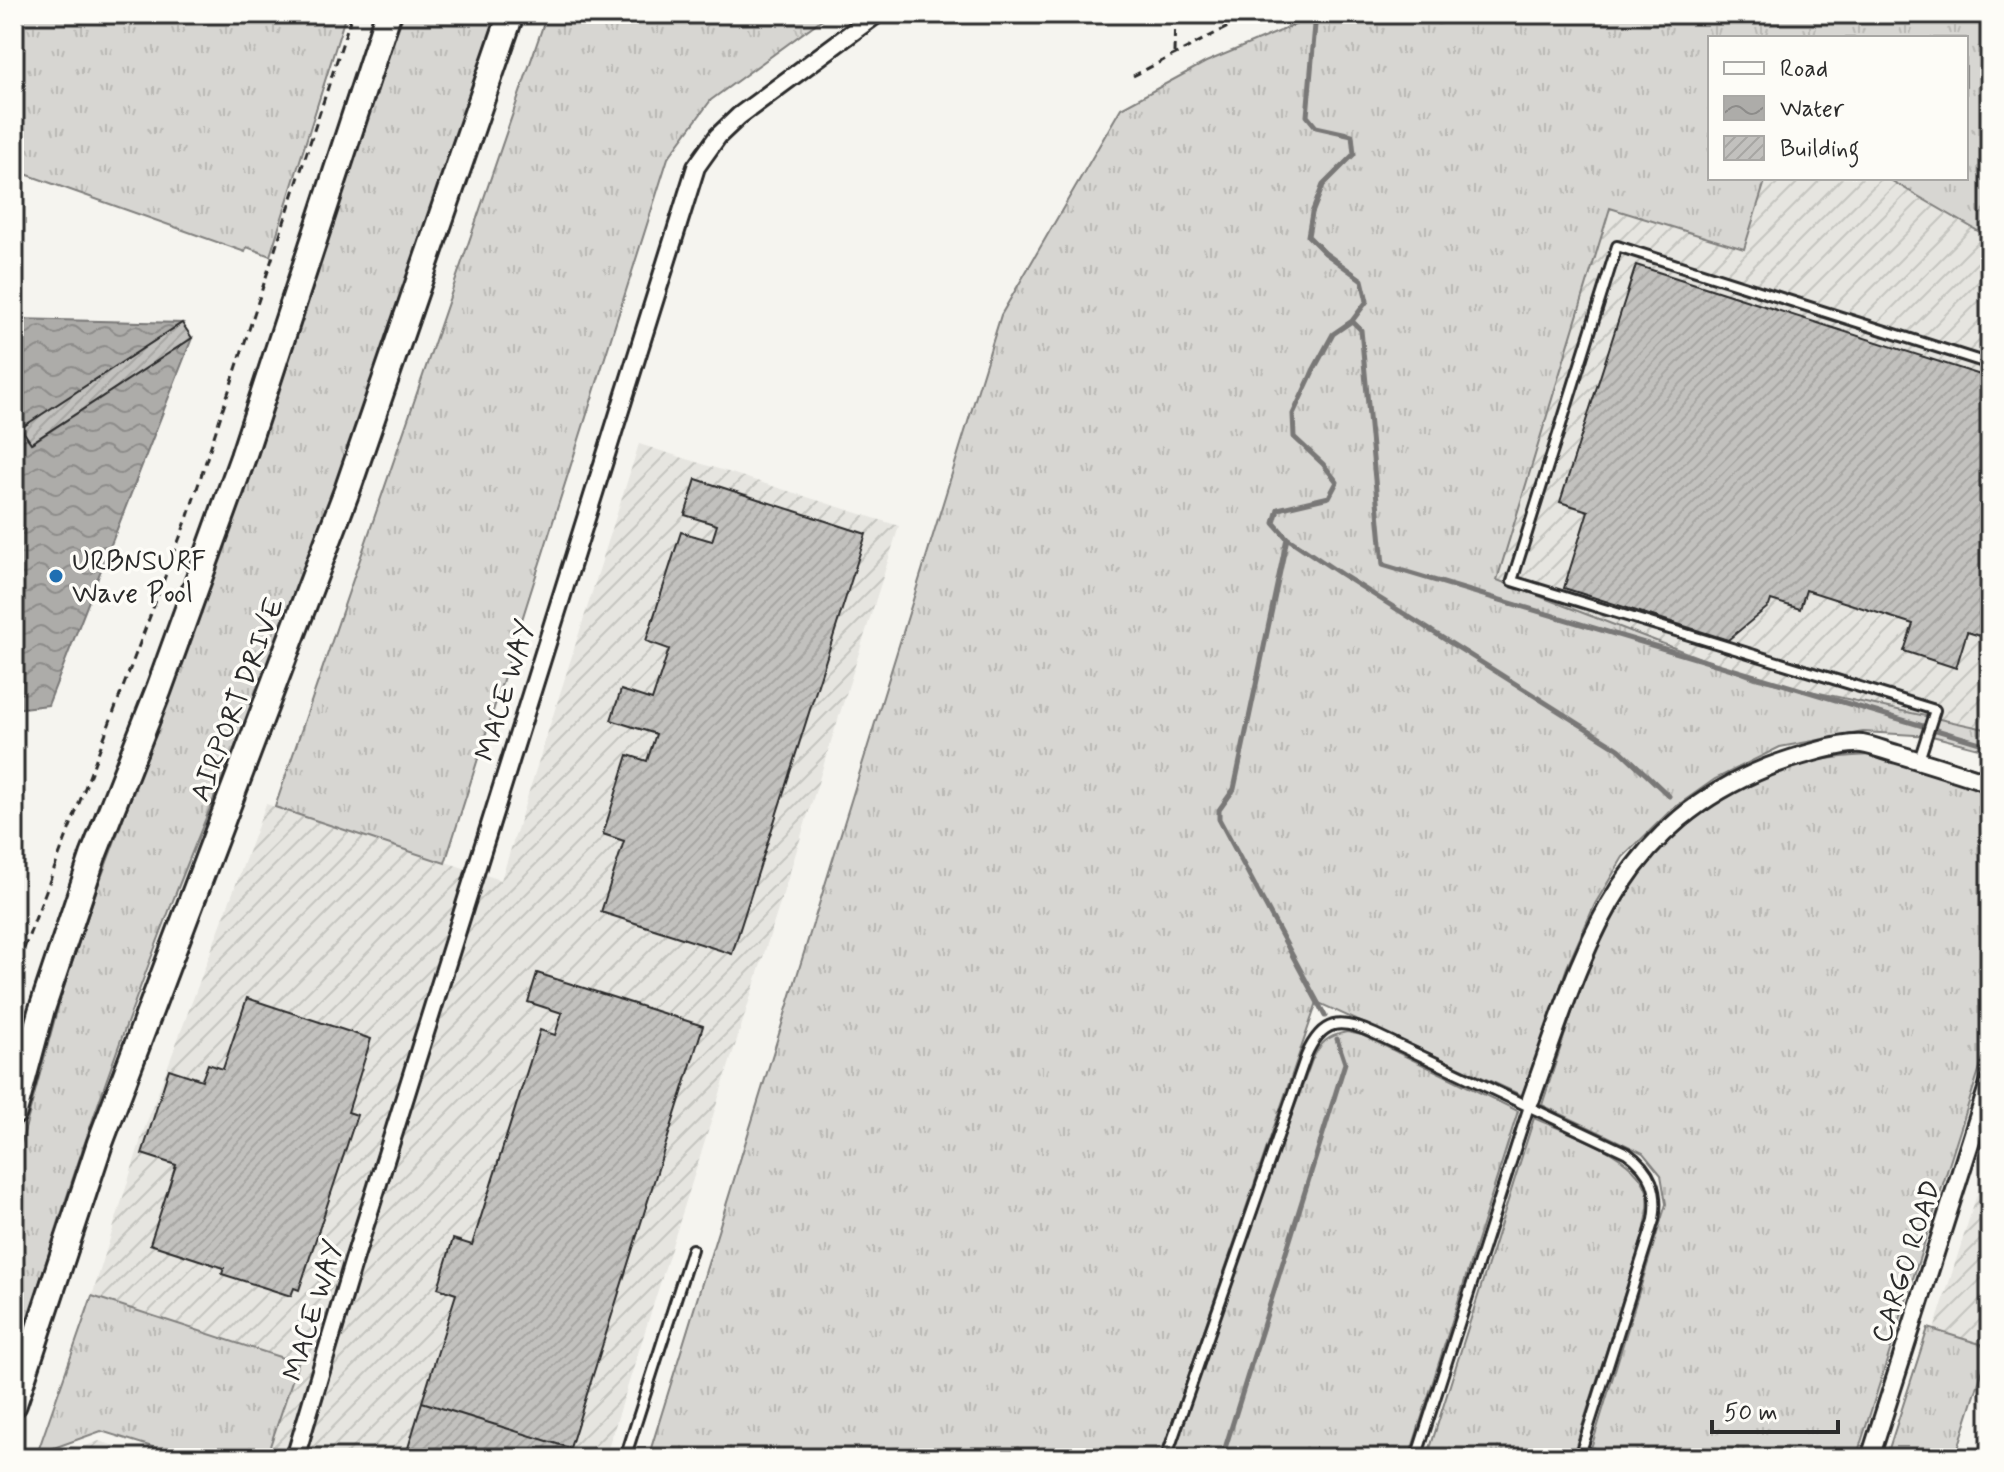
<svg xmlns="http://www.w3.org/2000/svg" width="2004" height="1472" font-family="Mynerve,sans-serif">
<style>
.industrial{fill:url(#industrial-furrows)}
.grass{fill:url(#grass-tufts);stroke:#81807e;stroke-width:2}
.water{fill:url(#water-waves);stroke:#797877;stroke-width:2}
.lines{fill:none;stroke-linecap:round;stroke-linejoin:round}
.stream{stroke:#797877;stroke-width:5}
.building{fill:url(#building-hatch);stroke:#2b2b2b;stroke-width:2}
.service-casing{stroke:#2b2b2b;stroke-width:14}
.minor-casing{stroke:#2b2b2b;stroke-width:22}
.primary-casing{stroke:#2b2b2b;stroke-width:30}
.path{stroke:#2b2b2b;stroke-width:3;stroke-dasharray:8 6;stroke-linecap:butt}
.service{stroke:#fdfcf7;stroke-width:8}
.minor{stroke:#fdfcf7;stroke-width:16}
.primary{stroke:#fdfcf7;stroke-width:24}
.poi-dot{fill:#1f6fb2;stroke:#fdfcf7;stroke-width:3}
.labels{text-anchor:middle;stroke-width:7;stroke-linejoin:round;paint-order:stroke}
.poi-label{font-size:28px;fill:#2b2b2b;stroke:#fdfcf7;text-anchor:start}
.street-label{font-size:28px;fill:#2b2b2b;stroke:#fdfcf7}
</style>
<defs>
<pattern id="industrial-furrows" width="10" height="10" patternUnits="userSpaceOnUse" patternTransform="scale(2)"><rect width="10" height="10" fill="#e6e5e0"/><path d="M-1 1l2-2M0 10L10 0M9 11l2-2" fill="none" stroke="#c5c5c0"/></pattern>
<pattern id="grass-tufts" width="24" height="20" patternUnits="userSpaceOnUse" patternTransform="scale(2)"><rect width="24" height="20" fill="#d7d6d2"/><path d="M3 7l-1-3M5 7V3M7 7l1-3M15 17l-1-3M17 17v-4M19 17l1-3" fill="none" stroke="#b9b8b4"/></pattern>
<pattern id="water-waves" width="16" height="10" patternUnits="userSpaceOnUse" patternTransform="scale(2)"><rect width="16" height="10" fill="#adaca9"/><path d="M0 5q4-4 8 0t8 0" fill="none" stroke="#8d8c8a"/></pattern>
<pattern id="building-hatch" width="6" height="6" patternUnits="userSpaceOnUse" patternTransform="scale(2)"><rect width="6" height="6" fill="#c2c1be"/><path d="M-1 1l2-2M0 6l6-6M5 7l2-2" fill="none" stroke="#a7a6a3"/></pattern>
</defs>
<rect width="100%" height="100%" fill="#f5f4ef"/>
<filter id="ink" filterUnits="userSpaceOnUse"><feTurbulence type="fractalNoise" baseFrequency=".0125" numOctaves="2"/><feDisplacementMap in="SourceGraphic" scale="16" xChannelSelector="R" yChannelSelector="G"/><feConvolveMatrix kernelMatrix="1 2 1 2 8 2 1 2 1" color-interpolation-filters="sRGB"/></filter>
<g filter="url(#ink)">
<path class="industrial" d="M1766,178h121l103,60v492l-235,-51 -259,-99 114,-372 134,40z
M639,444l260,82 -294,932h-339l32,-95 -206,-67 52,-166 122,-326 235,76z
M1990,1153v195l-56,-18z
M99,1441l54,17h-99z"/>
<path class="grass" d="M14,14h332l-76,242 -23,-9 -2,5 -231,-82z
M404,14h92c-65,212 -140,421 -219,628 -34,87 -71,174 -105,261 -59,153 -113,308 -158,466v-199l48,-178 36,-106 159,-427 77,-254 25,-75z
M547,14h282l-118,86 -43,58 -223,705 -170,-56z
M1321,14h97l20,10 50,-10h502v224l-103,-60h79v-140h-256v140h56l-22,71 -134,-41 -113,372 258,99 235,51v21l-58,-15 -69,-4 -83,15 -65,32 -44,31 -48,47 -28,47 -28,63 -44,129 -206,-94 -157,456h-512l353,-1143 120,-207 85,-46z
M1897,754l66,10 27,9v263l-134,422h-268l78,-254 -5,-29 -18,-22 -101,-48c21,-64 39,-129 70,-188 36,-69 102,-128 177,-150 35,-10 71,-12 108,-13z
M1347,1032l15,3 156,76 -109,347h-237l78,-229 62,-169c9,-18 15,-24 35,-28z
M1534,1118c33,15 108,37 114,78 2,13 -2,24 -4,37l-72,225h-145z
M92,1296l206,67 -32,95h-78l-87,-27 -64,23z
M1928,1328l62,19 -35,111h-69z"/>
<path class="water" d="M14,319l168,4 -161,106 3,4 -10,7z
M192,338l-144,367 -34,4v-263l13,-8 5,5z"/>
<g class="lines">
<path class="stream" d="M1312,14l3,11 -8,91 9,11 36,8 2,19 -31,31 -11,28 -4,23 17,17 37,27 5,21 -15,20 -19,13 -19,35 -21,45 1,23 29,27 14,18 -8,15 -51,12 -4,14 13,15 -53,251 -15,21v9l106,197
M1352,321l9,9 22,235 607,181
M1287,538l54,36 278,175 50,47
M1222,1458l123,-395 -8,-24"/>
</g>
<path class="building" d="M1636,265l354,113v261l-23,-7 -11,36 -52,-17 9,-27 -107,-34 -6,19 -29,-9 -2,6 -41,34 -164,-52 24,-77 -28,-9z
M182,323l10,15 -161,105 -10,-15z
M696,479l170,55 -134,420 -131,-42 23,-71 -21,-7 25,-79 19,6 9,-27 -45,-14 10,-30 31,10 17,-51 -23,-8 35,-109 31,9 5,-16 -32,-10z
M537,973l166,53 -133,422 -148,-46 34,-108 -18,-6 15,-49 19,6 68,-215 15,5 7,-22 -34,-11z
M247,998l124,41 -23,73 9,3 -58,175 -5,-2 -3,8 -69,-22 2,-6 -74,-24 26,-79 -34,-11 27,-85 33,11 6,-16 15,5z
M422,1402l148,46 -3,10h-162z"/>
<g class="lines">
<g class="service-casing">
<path id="service" d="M1919,760l16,-50 -423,-129 105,-335 373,118
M625,1458l67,-209
M1166,1458l140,-402c16,-37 34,-38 69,-22l252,119c24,17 32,38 27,67l-75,238
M1416,1458l114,-355"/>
</g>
<g class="minor-casing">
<path id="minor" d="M1531,1099c52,-145 81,-269 237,-332 20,-8 74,-25 94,-23 12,2 24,7 35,10 31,9 62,19 93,29
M295,1458l58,-195 343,-1096 22,-31 21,-20 138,-102
M1870,1458l120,-378"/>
</g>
<g class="primary-casing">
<path id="primary" d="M14,1112l27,-100 52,-156 66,-167 84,-232 145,-443
M14,1404l86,-261 248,-655 163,-474"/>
</g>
<path class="path" d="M1174,53l1,-39
M1133,76l120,-62
M14,975l174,-459 164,-502"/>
<use href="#service" class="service"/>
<use href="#minor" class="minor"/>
<use href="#primary" class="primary"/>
</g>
</g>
<circle class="poi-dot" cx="56" cy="576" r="8"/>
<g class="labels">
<g class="poi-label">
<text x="72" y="570">URBNSURF<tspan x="72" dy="32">Wave Pool</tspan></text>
</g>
<g class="street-label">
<text transform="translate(504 690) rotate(-73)" y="10">MACE WAY</text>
<text transform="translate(236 699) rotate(-69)" y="10">AIRPORT DRIVE</text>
<text transform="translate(1905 1261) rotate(-72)" y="10">CARGO ROAD</text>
<text transform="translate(312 1310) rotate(-73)" y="10">MACE WAY</text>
</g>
</g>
<rect width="2004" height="1472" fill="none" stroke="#fdfcf7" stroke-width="48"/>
<rect x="24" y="24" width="1956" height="1424" fill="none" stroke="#2b2b2b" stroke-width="3" filter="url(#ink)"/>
<rect x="1708" y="36" width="260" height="144" fill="#fdfcf7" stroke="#a9a8a5" stroke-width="2"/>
<rect x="1724" y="62" width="40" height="12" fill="#fdfcf7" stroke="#a9a8a5" stroke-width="2"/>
<text x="1780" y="76" font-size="24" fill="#2b2b2b">Road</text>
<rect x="1724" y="96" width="40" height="24" fill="url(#water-waves)" stroke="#a9a8a5" stroke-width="2"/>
<text x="1780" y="116" font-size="24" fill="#2b2b2b">Water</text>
<rect x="1724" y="136" width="40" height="24" fill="url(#building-hatch)" stroke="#a9a8a5" stroke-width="2"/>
<text x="1780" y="156" font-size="24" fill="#2b2b2b">Building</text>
<path d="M1712 1420v12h126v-12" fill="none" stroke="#2b2b2b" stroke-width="4"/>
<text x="1724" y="1420" font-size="24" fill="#2b2b2b" stroke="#fdfcf7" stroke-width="6" paint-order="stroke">50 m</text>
</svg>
